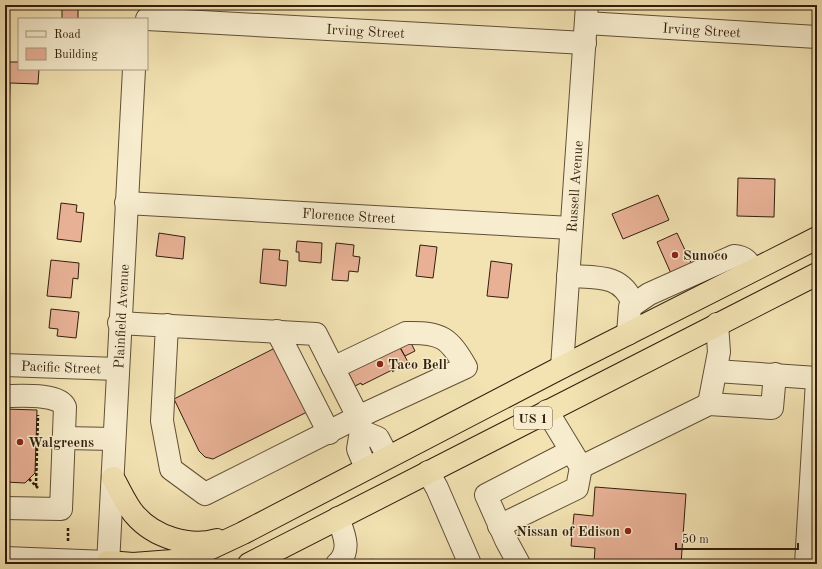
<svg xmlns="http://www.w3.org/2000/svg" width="822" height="569" font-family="'Old Standard TT',serif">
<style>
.building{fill:#e8b196;stroke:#321e0d}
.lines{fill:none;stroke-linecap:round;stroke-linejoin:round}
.minor-casing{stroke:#624f36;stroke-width:24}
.highway-casing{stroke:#321e0d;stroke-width:24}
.path{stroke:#321e0d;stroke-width:2.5;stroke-dasharray:3 2;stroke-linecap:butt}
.minor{stroke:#f7edce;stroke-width:22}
.highway{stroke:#f3e3b3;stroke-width:22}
.poi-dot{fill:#8f2418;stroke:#f7edce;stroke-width:1.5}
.labels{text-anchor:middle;stroke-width:3;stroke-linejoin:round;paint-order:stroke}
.shield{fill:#f7edce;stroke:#6d5c47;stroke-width:1}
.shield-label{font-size:13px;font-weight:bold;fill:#321e0d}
.street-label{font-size:14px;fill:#321e0d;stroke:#f7edce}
.poi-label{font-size:14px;font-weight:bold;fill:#321e0d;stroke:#f7edce;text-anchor:start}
</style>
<rect width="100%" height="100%" fill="#f3e3b3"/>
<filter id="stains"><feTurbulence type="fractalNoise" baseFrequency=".005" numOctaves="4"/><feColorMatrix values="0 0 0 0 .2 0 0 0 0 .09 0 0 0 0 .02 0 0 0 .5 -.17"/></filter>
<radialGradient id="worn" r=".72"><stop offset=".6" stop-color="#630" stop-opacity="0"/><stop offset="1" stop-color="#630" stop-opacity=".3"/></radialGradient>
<path class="building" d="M78,6v13h-16v-12z
M8,62h11v7h20l-1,15 -28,-1 -1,37h-4v-56l3,1z
M738,178l37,1 -1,38 -37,-1z
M658,195l11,25 -46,19 -11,-25z
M61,203l16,2 -1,7 8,1 -3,29 -24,-3z
M159,233l26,4 -2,22 -27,-3z
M677,233l17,36 -21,9 -16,-36z
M297,241l25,2 -1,20 -22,-2v-9h-3z
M336,243l18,2 -1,11 7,1 -2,15 -9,-1 -1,10 -16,-1z
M420,245l17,2 -4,31 -17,-2z
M263,249l17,1 -1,10 9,1 -2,25 -26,-3z
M51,260l28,3 -1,16 -5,-1 -2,20 -24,-2z
M491,261l21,3 -4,34 -21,-2z
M51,309l28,3 -3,26 -19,-2 1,-7 -9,-1z
M409,339l6,12 -10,5 -7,-12z
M398,344l10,18 -46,23 -1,-2 -6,3 -7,-14z
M277,347l32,64 -96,48 -8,-2 -6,-6 -25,-52z
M5,409l32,1 -2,63 -10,10 -20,-1z
M595,487l91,7 -5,70h-87l1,-16 -24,-2 3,-32 19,2z
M372,559l2,5h-13z"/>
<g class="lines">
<g class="minor-casing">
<g id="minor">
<path id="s1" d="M147,19l438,24"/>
<path id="s2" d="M586,23l231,14"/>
<path id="s3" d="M126,203l445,25"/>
<path d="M568,276c27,2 54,-3 65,28"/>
<path d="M119,323l197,11 42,83 -153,77 -34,-25 -9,-48 5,-96"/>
<path d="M277,331l52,102"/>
<path d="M628,334l2,-27 19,-13 85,-38c11,1 14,5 19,14"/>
<path id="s4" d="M5,365l112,4"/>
<path id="s5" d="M562,367l25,-362"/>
<path d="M333,368l73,-35c36,-1 43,5 60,34l-108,50 3,14"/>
<path d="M716,371l101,7"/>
<path d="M5,396c14,0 54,-3 60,11l-4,102 -56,-1"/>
<path d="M709,404l10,-52 -2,-28"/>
<path d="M64,438l50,1"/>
<path d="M581,467l128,-63 63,4 3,-34"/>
<path d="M366,468l-8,-19 3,-18 17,7 10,19"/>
<path d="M428,472l9,16 33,76"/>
<path d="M499,526l78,-38 4,-21 -34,-56"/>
<path d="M5,558l103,4"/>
<path id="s6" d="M108,564l26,-495"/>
<path d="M337,564c15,-13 7,-30 1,-46"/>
<path d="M519,564l-13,-24 -20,-45 85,-44"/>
<path d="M806,564l11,-183"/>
</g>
</g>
<g class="highway-casing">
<path id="highway" d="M113,478c7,12 13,27 22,37 19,22 54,33 82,25
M108,562l25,2 53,-4
M177,564l66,-31 319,-166 255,-129
M249,564l568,-290"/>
</g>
<path class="path" d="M392,369l2,3
M29,479l9,9
M35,485h1l2,-70
M68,541v-15"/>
<use href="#minor" class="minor"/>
<use href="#highway" class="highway"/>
</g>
<g class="poi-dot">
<circle cx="675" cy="255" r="4"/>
<circle cx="380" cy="364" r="4"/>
<circle cx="20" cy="442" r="4"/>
<circle cx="628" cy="531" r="4"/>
</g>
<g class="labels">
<rect class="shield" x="514" y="407" width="38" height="22" rx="3"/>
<g class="shield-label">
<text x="533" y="423">US 1</text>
</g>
<g class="street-label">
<text dy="5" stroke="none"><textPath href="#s2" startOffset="116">Irving Street</textPath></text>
<text dy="5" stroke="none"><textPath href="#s1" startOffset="219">Irving Street</textPath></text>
<text dy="5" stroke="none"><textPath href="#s5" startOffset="181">Russell Avenue</textPath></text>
<text dy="5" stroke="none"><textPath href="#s3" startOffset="223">Florence Street</textPath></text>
<text dy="5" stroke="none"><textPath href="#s6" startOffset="248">Plainfield Avenue</textPath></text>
<text dy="5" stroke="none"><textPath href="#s4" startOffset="56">Pacific Street</textPath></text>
</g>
<g class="poi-label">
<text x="683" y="260">Sunoco</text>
<text x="388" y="369">Taco Bell</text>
<text x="28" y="447">Walgreens</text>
<text x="620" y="536" text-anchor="end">Nissan of Edison</text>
</g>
</g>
<rect width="822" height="569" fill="none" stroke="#f3e3b3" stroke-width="20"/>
<rect x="6" y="6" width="810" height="557" fill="none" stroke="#321e0d" stroke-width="2"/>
<rect x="10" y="10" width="802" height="549" fill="none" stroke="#321e0d"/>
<rect x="18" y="18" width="130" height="52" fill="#f7edce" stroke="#a89a81"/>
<rect x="26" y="31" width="20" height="6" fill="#f7edce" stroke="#a89a81"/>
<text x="54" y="38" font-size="12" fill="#321e0d">Road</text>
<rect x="26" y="48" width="20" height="12" fill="#e8b196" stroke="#a89a81"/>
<text x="54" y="58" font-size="12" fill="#321e0d">Building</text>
<path d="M676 543v6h122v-6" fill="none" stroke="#321e0d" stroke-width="2"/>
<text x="682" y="543" font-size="12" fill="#321e0d" stroke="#f7edce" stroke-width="3" paint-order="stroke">50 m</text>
<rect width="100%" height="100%" filter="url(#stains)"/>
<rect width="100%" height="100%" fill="url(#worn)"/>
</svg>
